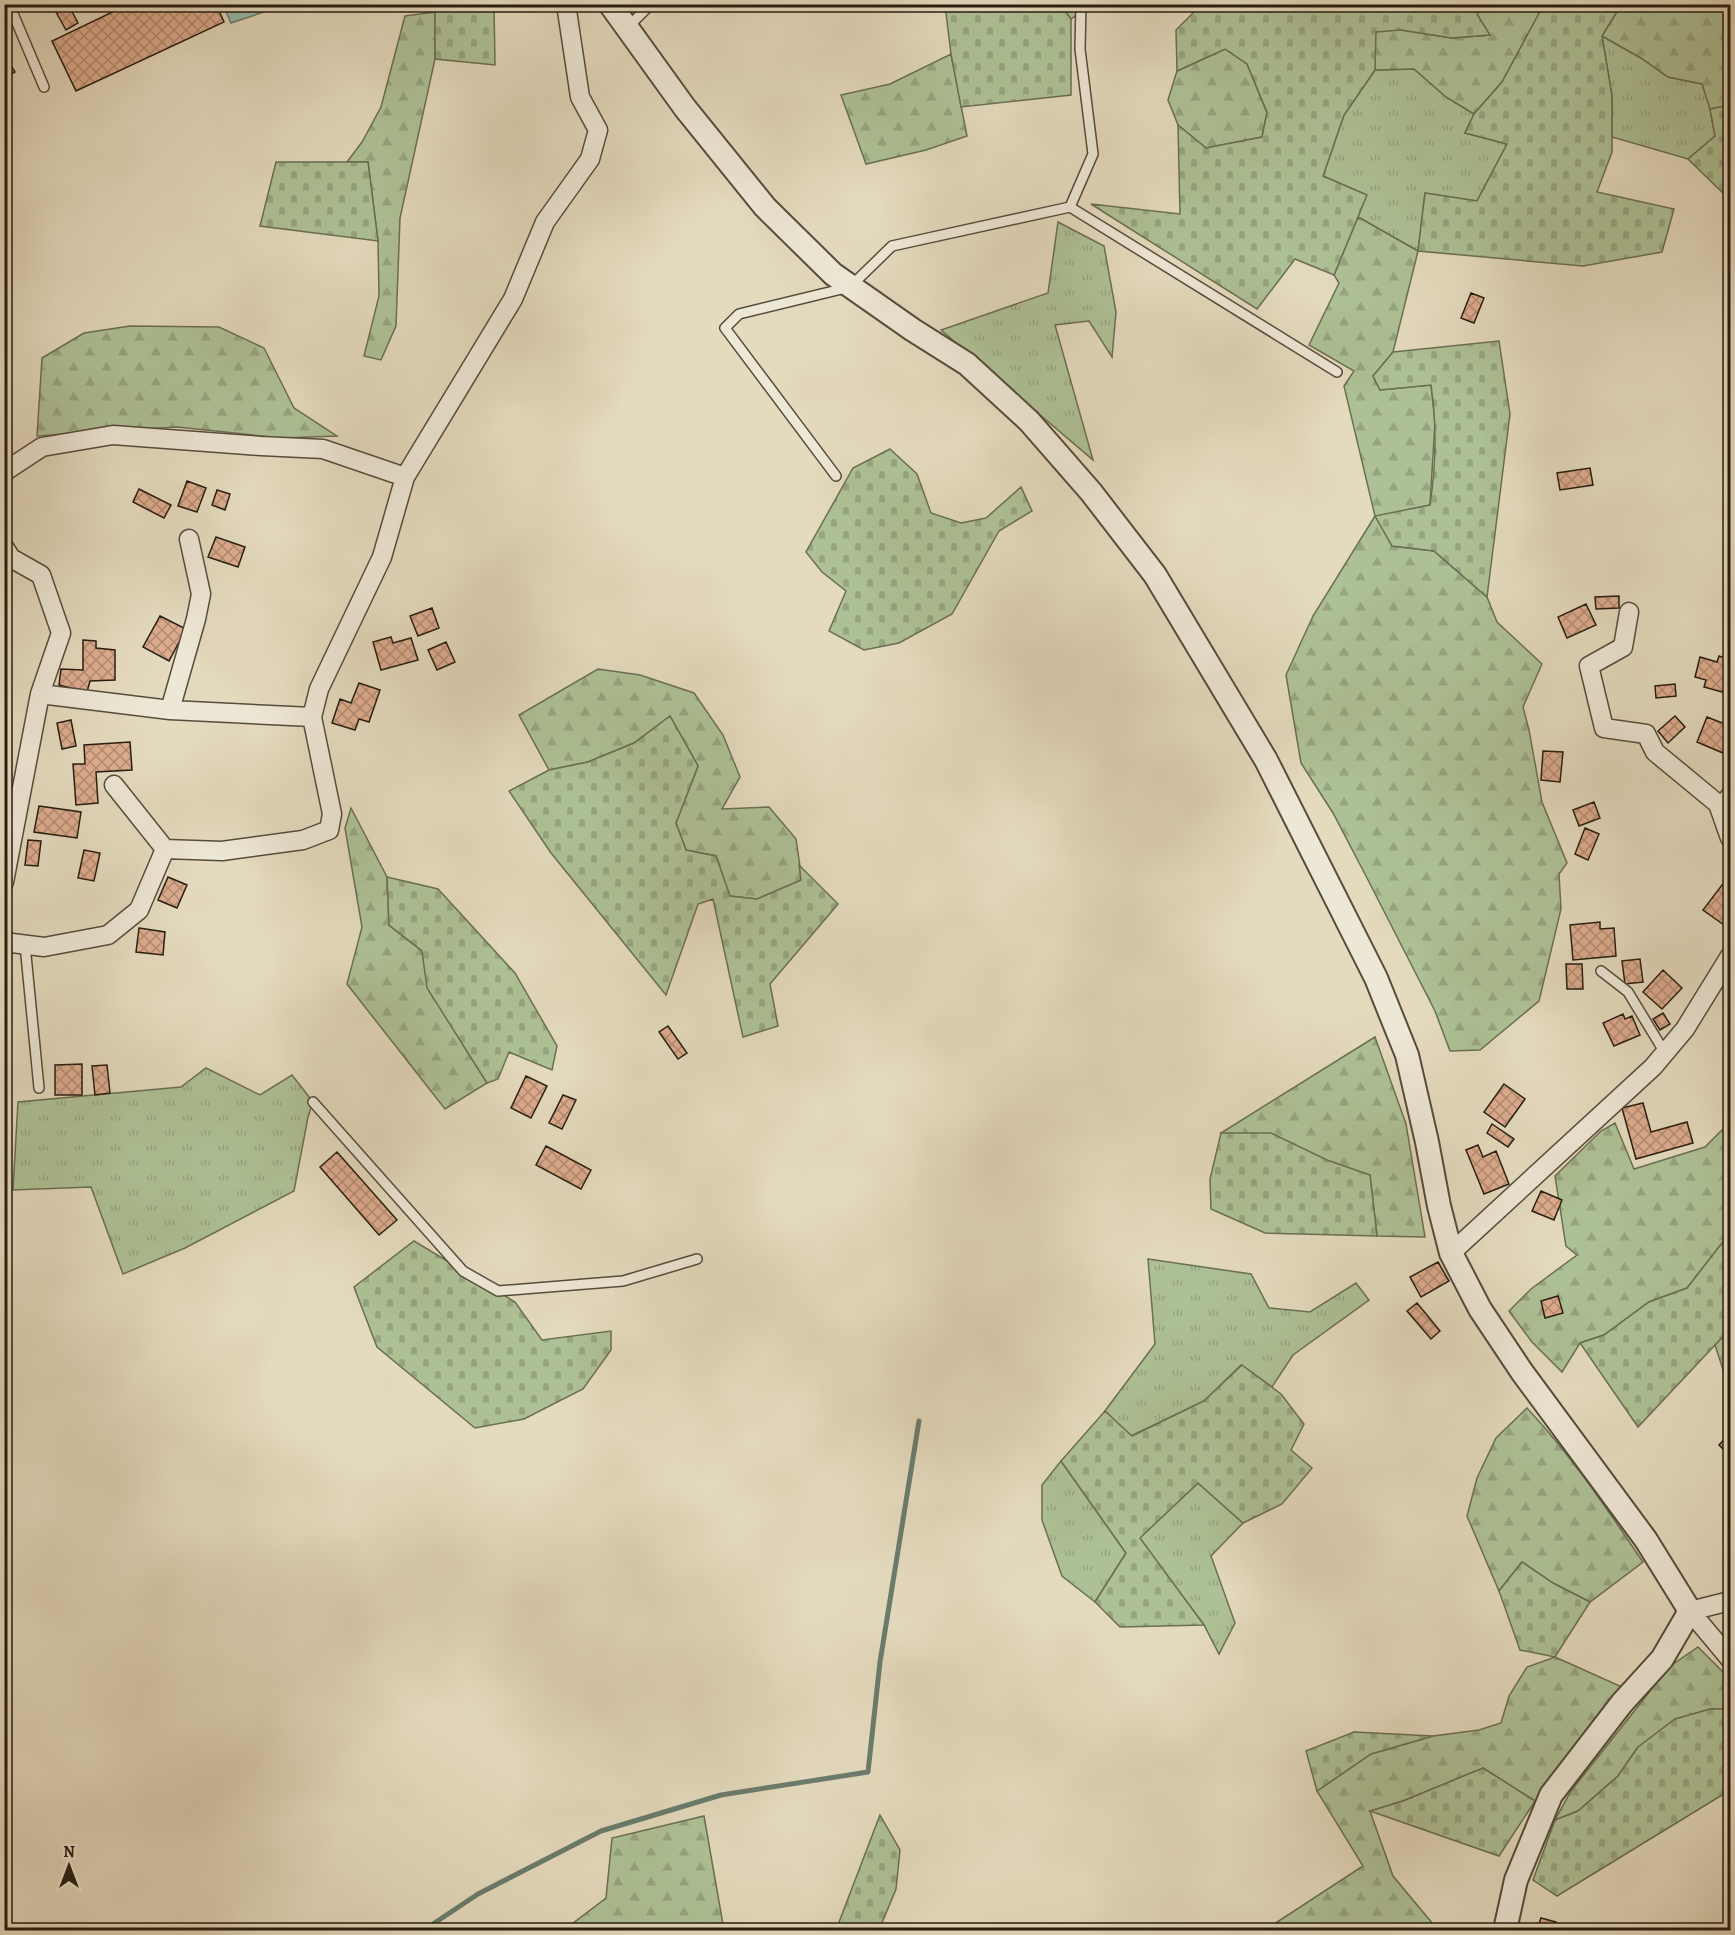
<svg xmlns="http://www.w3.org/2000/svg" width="1735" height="1935" font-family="Alegreya,serif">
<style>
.grass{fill:url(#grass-tufts);stroke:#6a6f53;stroke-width:1.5}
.forest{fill:url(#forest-firs);stroke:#6a6f53;stroke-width:1.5}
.cemetery{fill:url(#cemetery-stones);stroke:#6a6f53;stroke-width:1.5}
.water{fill:url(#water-ripples);stroke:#6a7c6e;stroke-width:1.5}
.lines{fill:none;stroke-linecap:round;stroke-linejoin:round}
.stream{stroke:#6a7c6e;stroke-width:5}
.building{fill:url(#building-cross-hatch);stroke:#271d10;stroke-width:1.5}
.service-casing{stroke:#564c3c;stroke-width:12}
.minor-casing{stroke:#564c3c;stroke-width:21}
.tertiary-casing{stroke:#564c3c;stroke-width:26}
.service{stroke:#ede7d5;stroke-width:9}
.minor{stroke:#ede7d5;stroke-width:18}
.tertiary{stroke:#ede7d5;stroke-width:22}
</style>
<defs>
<pattern id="grass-tufts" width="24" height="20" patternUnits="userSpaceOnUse" patternTransform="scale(1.5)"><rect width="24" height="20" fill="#aec196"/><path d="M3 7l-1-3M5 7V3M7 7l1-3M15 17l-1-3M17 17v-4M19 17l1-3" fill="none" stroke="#96a580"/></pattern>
<pattern id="forest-firs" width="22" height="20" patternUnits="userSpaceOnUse" patternTransform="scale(1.5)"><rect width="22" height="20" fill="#aec196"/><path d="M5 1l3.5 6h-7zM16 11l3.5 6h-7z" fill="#96a580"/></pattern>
<pattern id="cemetery-stones" width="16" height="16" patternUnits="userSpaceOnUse" patternTransform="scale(1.5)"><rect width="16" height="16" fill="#aec196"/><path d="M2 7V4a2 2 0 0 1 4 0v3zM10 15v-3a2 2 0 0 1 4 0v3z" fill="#96a580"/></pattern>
<pattern id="water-ripples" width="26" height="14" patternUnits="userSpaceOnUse" patternTransform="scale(1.5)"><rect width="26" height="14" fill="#97bbac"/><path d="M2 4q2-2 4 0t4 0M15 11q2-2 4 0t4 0" fill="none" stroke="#82a093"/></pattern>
<pattern id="building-cross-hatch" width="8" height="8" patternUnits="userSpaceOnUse" patternTransform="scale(1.5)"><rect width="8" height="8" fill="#ddac8e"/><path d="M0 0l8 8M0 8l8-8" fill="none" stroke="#b38b73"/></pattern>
</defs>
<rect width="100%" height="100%" fill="#e4dabe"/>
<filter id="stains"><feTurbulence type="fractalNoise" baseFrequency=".00333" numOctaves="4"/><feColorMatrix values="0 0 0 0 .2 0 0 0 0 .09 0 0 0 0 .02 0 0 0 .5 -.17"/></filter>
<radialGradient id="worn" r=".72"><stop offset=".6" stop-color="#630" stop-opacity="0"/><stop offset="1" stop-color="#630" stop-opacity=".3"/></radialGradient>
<path class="grass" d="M1602,36l39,22 27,19 35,7 7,25 5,27 -27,23 -76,-22v-41z
M1414,69l32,28 28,17 -9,19 42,11 -30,57 -52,-8 -7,58 -60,-34 8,-22 -43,-19 21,-61 31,-45z
M1058,222l46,24 12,66 -4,45 -23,-36 -34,4 38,135 -152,-130 107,-37z
M206,1068l54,27 32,-20 21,27 -5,15 -14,74 -109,57 -62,26 -32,-87 -78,3 5,-88 163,-15z
M1148,1259l103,15 18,34 41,4 46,-29 13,17 -76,55 -21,32 -31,-22 -37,36 -73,35 -26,-25 50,-67z
M1061,1461l65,92 -31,49 -33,-26 -20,-56v-35z
M1198,1483l45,40 -32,33 24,67 -16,31 -15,-29 -65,-87z"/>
<path class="forest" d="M1060,5h31l-20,14z
M1485,5h59l-42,77 -28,32 -28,-17 -32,-28 -39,1v-39l26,-1 51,8 37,-3 -12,-21z
M1621,5h109v100l-20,4 -8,-25 -34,-7 -27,-19 -39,-22z
M435,12v47l-35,159 -4,108 -15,34 -17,-4 15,-60 -1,-55 -10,-79h-21l15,-20 19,-35 24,-91z
M1225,49l22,15 20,49 -5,24 -56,11 -28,-23 -10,-25 9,-29z
M951,54l16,82 -41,14 -60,14 -25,-69 49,-11z
M1358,217l60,34 -25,101 -20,24 7,14 51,-5 4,37 -5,83 -54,12 16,29 42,5 53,46 10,25 45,42 -19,43 6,23 13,72 25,61 -8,11 2,35 -22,92 -59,49 -30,1 -15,-40 -68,-133 -34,-65 -32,-50 -15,-88 27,-59 62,-100 -31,-130 10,-15 -45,-26 30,-62 -5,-8z
M130,326l89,1 45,21 30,60 43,28 -56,2 -104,-11 -140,9 5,-78 42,-25z
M598,669l42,6 54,18 29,42 17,42 -18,32 47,-2 27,32 6,41 -45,19 -28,-3 -13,-40 -30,-6 -10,-27 22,-57 -28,-50 -36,27 -46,19 -39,8 -30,-55z
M351,808l36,69 2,48 33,26 6,37 59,95 -42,26 -98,-125 15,-57 -17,-99z
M1375,1037l31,87 19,113 -48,-1 -7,-61 -43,-14 -106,-28z
M1730,1122v117l-8,4 -35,45 -38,14 -45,33 -24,8 -18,29 -30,-30 -23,-31 22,-22 46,-34 -11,-9 -11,-70 46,-45 14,-8 19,46 71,-22z
M1730,1329v58l-1,1 -14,-43z
M1527,1408c44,47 80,101 116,154l-53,40 -37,-19 -31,-21 -23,29 -32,-75 10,-38 19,-40z
M1698,1647l32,32v30h-20l-72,38 -20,29 -40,35 -23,9 16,-29 98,-124z
M1555,1657l67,30 -49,62 -38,52 -52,-33 -80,33 -33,10 23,65 45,54h-173l98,-64 -46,-75 54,-37 62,-18 46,-6 22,-7 8,-27 18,-29z
M704,1816l20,114h-160l42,-32 6,-60z"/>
<path class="cemetery" d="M440,4l54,1 1,60 -60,-6v-47z
M1544,4l77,1 -19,31 10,60v56l-15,40 77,17 -12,43 -79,14 -165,-15 7,-58 52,8 30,-57 -42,-11 9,-19 28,-32z
M945,5h115l11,14v76l-110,12 -10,-53z
M1201,5h284l-8,9 13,21 -38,3 -51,-8 -25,2 -1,38 -31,45 -21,61 44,19 -33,80 -39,-16 -38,50 -166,-105 89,10 -2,-89 28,23 56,-11 5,-25 -20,-48 -22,-15 -48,22 -1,-41z
M1730,105v92h-3l-39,-38 27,-23 -5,-27z
M276,162h92l10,79 -118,-15z
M1499,341l11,73 -23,183 -53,-46 -42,-5 -17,-30 55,-11c6,-40 7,-80 1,-120l-51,5 -7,-14 20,-24z
M890,449l27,25 14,39 30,10 25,-5 35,-31 11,24 -33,20 -47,83 -53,29 -35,7 -35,-19 17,-40 -24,-19 -16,-20 47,-84z
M670,716l28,50 -22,57 10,27 30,6 14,40 27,3 44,-19 -2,-15 39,39 -68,80 8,42 -35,11 -30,-138 -15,5 -32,91 -115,-142 -42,-62 40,-21 39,-8 46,-19z
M387,877l51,12 77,84 42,73 -5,24 -43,-18 -11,27 -11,4 -60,-95 -5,-37 -33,-26z
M1221,1133h50l56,27 43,15 7,61 -112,-3 -54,-24 -1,-30z
M1730,1239v90l-92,98 -58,-84 24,-8 45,-33 38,-14 35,-45z
M414,1241l101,61 27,38 69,-9v19l-28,39 -59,30 -49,9 -98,-81 -23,-60z
M1242,1365l39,29 23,30 -13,26 21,18 -30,36 -39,19 -45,-40 -58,55 64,87 -84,2 -25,-25 31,-49 -65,-92 44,-50 27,25 72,-35z
M1522,1562l31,21 37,19 -35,55 -35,-7 -21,-59z
M1710,1709h20v86h-8l-165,101 -24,-16 22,-60 23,-9 40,-35 20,-29 37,-28z
M1354,1732l79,4 -62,18 -54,37 -11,-40z
M1483,1768l52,33 -36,55 -129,-45 33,-10z
M880,1815l20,35 -4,39 -17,41h-43z"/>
<path class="water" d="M223,5h56v2l-48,16z"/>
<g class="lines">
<path class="stream" d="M424,1930l54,-36 123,-63 120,-36 147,-23 12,-110 39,-241"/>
</g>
<path class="building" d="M68,4l10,19 -12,7 -14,-25z
M129,4h87l8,18 -148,69 -24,-50z
M4,54l11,18 -11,6z
M1471,293l13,5 -10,25 -13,-5z
M1590,468l3,17 -33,5 -3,-17z
M187,481l19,7 -9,24 -19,-6z
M139,489l32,16 -7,13 -31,-16z
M217,490l13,4 -5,16 -13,-5z
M216,537l29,10 -7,20 -30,-10z
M1619,596v12l-23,1 -1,-12z
M1586,604l10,21 -29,13 -9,-21z
M432,608l7,20 -21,8 -8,-20z
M160,616l26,13 -17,32 -26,-14z
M391,637l2,6 18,-5 7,22 -37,10 -8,-28z
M83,640l13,1v7l19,2v30l-25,1 -3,11 -28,-7 2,-16 22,1z
M446,642l9,20 -18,8 -9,-20z
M1719,656l11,4v28h-2l-2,5 -22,-6 2,-7 -11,-3 5,-20 17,5z
M359,683l21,7 -11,32 -10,-3 -4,11 -23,-7 8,-24 11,4z
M1675,684l1,12 -20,2 -1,-12z
M1675,716l10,11 -17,16 -10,-12z
M1707,717l23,9v30l-33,-14z
M71,720l5,26 -14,3 -5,-26z
M130,742l2,28 -36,2 2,31 -22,2 -3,-41h12l-1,-19z
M1543,751l20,1 -3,30 -19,-2z
M1594,802l6,16 -21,8 -6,-16z
M39,806l42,6 -4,26 -43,-6z
M1585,828l14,6 -11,26 -13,-6z
M28,840l13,1 -3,25 -13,-1z
M84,850l16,3 -6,28 -16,-3z
M168,877l19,8 -10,23 -19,-8z
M1725,881l5,4v30l-6,10 -21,-15z
M1600,922v7l14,-1 2,28 -43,4 -3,-35z
M139,928l26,4 -2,23 -27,-3z
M1640,959l3,23 -18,2 -3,-23z
M1566,964h16l1,25h-16z
M1663,970l19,18 -20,21 -19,-17z
M1663,1013l7,11 -10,6 -7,-11z
M1623,1014l2,5 7,-3 8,19 -26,11 -11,-23z
M668,1026l19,27 -9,6 -19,-27z
M82,1064v31h-27v-30z
M107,1065l3,28 -15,2 -3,-29z
M526,1076l21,10 -16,32 -20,-10z
M1504,1084l21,15 -20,28 -21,-15z
M563,1095l13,5 -14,29 -13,-6z
M1643,1103l8,29 36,-10 6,21 -57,16 -14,-51z
M1492,1124l22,15 -6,8 -21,-14z
M1478,1145l5,12 13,-6 13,33 -25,10 -18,-44z
M546,1146l45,24 -10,19 -45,-24z
M337,1152l60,68 -18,15 -59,-68z
M1541,1191l21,9 -8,20 -22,-9z
M1438,1262l11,19 -28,16 -11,-20z
M1558,1296l5,17 -18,5 -4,-17z
M1417,1303l23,28 -9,8 -24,-28z
M1730,1433v23l-11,-11z
M1541,1918l15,4 -2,8h-17z"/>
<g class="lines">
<g class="service-casing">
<path id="service" d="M9,4l35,83
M627,28l24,-24
M1070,207l23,-53 -13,-105 1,-45
M836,476l-111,-148 14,-14 111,-27 42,-41 178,-39 267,165
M1718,804l12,-15
M25,945l14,143
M1601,971l27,21 37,61
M313,1102l150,169 35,20 125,-10 74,-22"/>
</g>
<g class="minor-casing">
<path id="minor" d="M4,472l38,-25 71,-12 148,11 62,3 82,28
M4,547l7,11 30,17 20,58 -21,61
M1629,612l-6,35 -34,19 15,62 42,6 9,18 63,52 12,34
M170,710l26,-91 5,-25 -12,-55
M114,785l51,64
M4,882l36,-188 130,16 142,7
M4,942l40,5 64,-12 31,-25 26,-61 57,2 81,-11 26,-10 3,-16 -20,-97 7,-28 63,-132 23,-80 108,-178 32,-77 45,-63 8,-29 -18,-33 -14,-93
M1451,1253l202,-186 32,-38 45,-73
M1730,1601l-40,10 40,48"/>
</g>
<g class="tertiary-casing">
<path id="tertiary" d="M610,4l75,104 80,99 68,67 80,56 54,34 62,57 62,71 64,83 111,185 110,218 31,77 20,87 12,64 12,47 29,56 42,63 124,168 44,71 -28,48 -40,44 -71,92 -35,85 -11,50"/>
</g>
<use href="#service" class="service"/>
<use href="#minor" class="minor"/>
<use href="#tertiary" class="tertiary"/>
</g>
<rect width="1735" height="1935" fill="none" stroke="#e4dabe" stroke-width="24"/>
<rect x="6" y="6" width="1723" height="1923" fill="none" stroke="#271d10" stroke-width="3"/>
<rect x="12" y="12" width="1711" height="1911" fill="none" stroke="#271d10" stroke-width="1.5"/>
<g transform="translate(69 1866)" stroke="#ede7d5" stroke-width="4.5" paint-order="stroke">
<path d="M0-4.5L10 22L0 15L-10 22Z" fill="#271d10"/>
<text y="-9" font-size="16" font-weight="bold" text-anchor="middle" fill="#271d10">N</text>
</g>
<rect width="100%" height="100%" filter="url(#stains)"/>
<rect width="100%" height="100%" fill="url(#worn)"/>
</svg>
